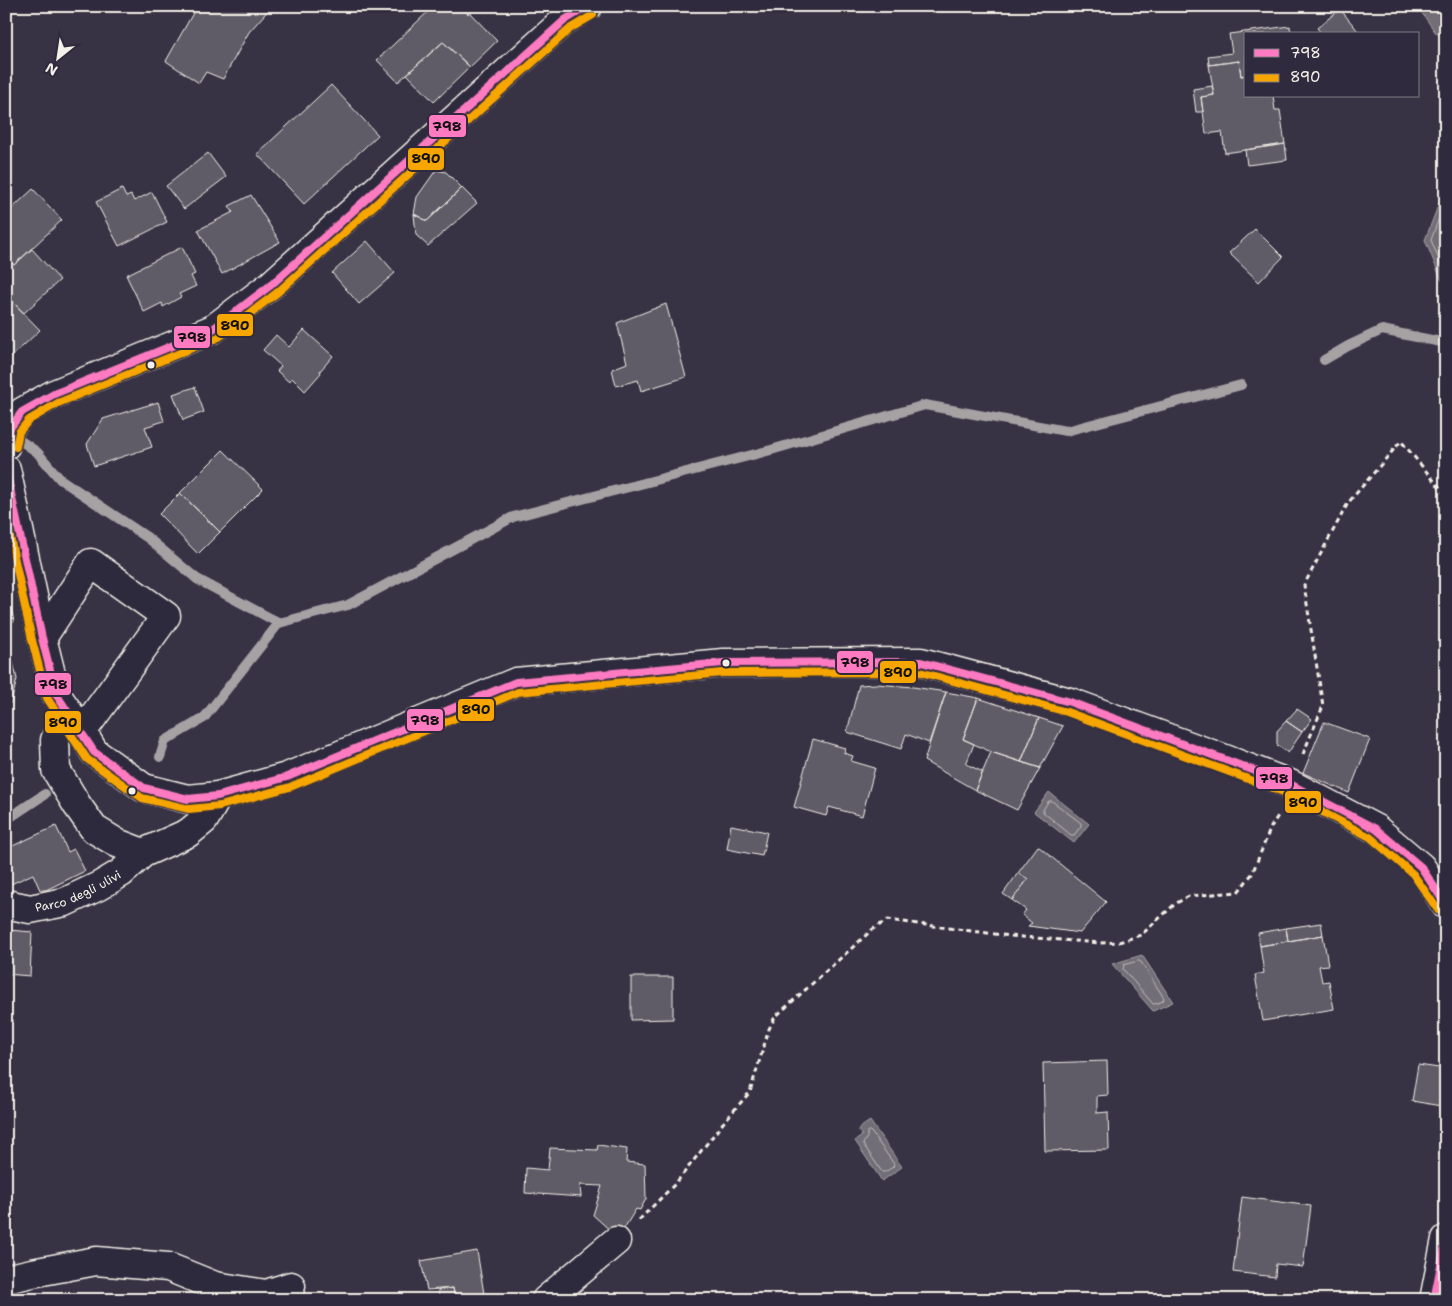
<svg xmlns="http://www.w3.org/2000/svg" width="1452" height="1306" font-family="'Shantell Sans',sans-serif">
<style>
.water{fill:#726e77;stroke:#a6a2a4}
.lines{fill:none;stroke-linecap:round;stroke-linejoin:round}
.shore{stroke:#c0bdbb;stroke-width:1}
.stream{stroke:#a6a2a4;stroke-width:10}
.building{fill:#5f5c67;stroke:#f4f1e8}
.minor-casing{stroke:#f4f1e8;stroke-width:31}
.major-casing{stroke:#f4f1e8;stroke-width:31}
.path{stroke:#f4f1e8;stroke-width:3;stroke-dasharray:5 4;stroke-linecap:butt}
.minor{stroke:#2f2a3d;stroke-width:28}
.major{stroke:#2f2a3d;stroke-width:28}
.bus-1-casing{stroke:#2f2a3d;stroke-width:11}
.bus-2-casing{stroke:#2f2a3d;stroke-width:11}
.bus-1{stroke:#fe7ac1;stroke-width:8}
.bus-2{stroke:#f7a600;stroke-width:8}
.bus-dot{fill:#f4f1e8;stroke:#2f2a3d;stroke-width:2}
.labels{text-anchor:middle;stroke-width:4.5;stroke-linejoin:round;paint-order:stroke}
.street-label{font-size:12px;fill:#f4f1e8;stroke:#2f2a3d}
.line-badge{stroke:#2f2a3d;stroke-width:2}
.pale-badge-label{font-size:14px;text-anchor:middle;font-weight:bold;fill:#111}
</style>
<rect width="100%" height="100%" fill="#373244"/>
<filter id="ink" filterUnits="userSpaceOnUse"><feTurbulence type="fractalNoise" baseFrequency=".02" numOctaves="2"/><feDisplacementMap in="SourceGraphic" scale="10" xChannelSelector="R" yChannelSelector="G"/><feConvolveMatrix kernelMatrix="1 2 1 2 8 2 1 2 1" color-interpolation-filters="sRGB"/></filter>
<g filter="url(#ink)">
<path class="water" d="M1417,6h29v31l-10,-4z
M1446,185v100l-5,-6 -16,-39z
M1049,792l40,32 -15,19 -40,-31z
M1142,955l31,47 -20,9 -41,-47z
M870,1121l32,46 -20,14 -27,-40 7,-5 -4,-7z"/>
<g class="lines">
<path class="shore" d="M1446,199l-15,41 15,37
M1049,801h3l29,22v3l-7,9h-3l-28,-23v-2z
M1139,961l2,1 23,36 -1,3 -8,3h-2l-30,-35 1,-4z
M869,1131l2,1 23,32 -1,3 -8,5h-3l-19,-28 4,-7v-5z"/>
<path class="stream" d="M1324,360l24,-14 34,-16 64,13
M11,434l26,18 23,27 88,59 49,41 82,44
M160,757l5,-16 39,-23 75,-95 69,-18 165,-88 258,-67 154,-45 141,26 175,-46
M6,820l39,-26"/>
</g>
<path class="building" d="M197,6h75l-23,26 -26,47 -17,-7 -7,11 -33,-22z
M434,6h26l8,8 1,-2 28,29 -27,26 -27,-25 -45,40 -21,-22z
M1340,9l18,22 -3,3h-33l-5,-6z
M1290,26l1,8h-45v41l-5,1 -2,-15 -30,4 -1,-9 24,-3 -3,-19z
M443,42l27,25 -36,35 -27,-28z
M1239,61l2,15 5,-1v21h27l2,14h5l5,34 -60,9 -3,-21 -16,2 -5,-37 13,-2 -5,-30z
M331,85l47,50 -74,69 -47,-50z
M1212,86l2,9 -13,2 2,15h-7l-3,-23z
M1285,144l2,16 -40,5 -2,-15z
M208,153l18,24 -42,32 -18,-23z
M436,170l10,2 16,16 -35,33 -13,-7 3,-17z
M462,188l15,15 -49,43 -12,-11 -2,-21 13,7z
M33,189l29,31 -48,45 -8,-8v-43z
M122,189l4,8 5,-2 3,6 18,-9 15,30 -48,24 -23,-44z
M251,195l29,47 -58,32 -24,-44 35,-18 -4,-6z
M1255,229l28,28 -24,25 -30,-29z
M367,241l28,32 -36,31 -27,-31z
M182,247l13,27 -4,2 5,10 -17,8 2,3 -18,10 -1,-4 -18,9 -18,-37z
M32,249l28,31 -36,33 -18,-18v-26l6,-6 2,2z
M6,295l34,35 -34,32z
M666,304l20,73 -45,14 -3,-11 -22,6 -4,-17 15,-6 -10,-40z
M304,330l29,26 -13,15 1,2 -16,18 -13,-13 -3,4 -12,-11 4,-5 -18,-16 13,-15 13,12z
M195,387l9,25 -21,8 -10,-26z
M158,402l6,19 -19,6 7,20 -58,19 -7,-22 16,-25z
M223,450l40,39 -43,43 -40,-39z
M180,493l40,39 -22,22 -39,-40z
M6,589h1l7,33 -8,-2z
M6,632l11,47 -6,24 -5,1z
M876,684l37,3 33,5 -17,51 -23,-9 -5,15 -54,-17 12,-47z
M946,692l32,6 -15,41 11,5 -8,20 17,8 -8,18 -51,-29z
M978,698l61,20 -18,44 -30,-10 -28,-13z
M1297,709l15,10 -10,13 -16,-11z
M1039,718l24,8 -23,42 -19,-6z
M1286,721l16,11 -14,21 -11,-8v-14z
M1324,722l46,17 -21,54 -46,-20z
M813,739l32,9 -1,5 9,3 -2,5 24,7 -13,48 -33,-9 -3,9 -32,-9z
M991,752l49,16 -23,42 -42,-20z
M731,825l36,7 -5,24 -35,-7z
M56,826l12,26 6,-3 11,22 -39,19h-6l-7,-16 -22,10 -5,-1v-34z
M1038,846l68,56 -26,31 -52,-7 4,-3 -10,-8 4,-5 -14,-10 16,-21 -10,-6z
M1018,873l10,6 -16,21 -9,-6z
M1321,923l2,12 -35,6 -2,-13z
M6,924h3v6l23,2 -2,44 -24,-2z
M1286,928l2,13 -28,5 -2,-13z
M1323,935l5,30 -9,1 3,16 7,-1 5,28 -71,12 -8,-46 9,-2 -4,-27z
M631,977h42v42l-42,1z
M1107,1061l1,34 -11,1v17l11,-1 1,38 -64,1 -2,-88z
M1418,1065l28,4v28h-4l-1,9 -29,-5z
M598,1145l29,4 -1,13 19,2 1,35 -6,11 -4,-1 -11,18 -12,6 -20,-18 9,-29 -22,-1 1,12 -56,-4 1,-25 22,2 2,-22 47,2z
M1242,1197l69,9 -8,61 -27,-3 -1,13 -42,-5z
M477,1251l8,49h-30l-2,-12 -26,2 -6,-29z
M453,1288l2,12h-16l-1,-10z"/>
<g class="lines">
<g class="minor-casing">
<g id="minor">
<path d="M42,638l49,-75 75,53 -84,116"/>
<path d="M67,710l-12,30 1,30 21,35 17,24 23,14 26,10"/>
<path id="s1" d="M6,904l24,5 35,-7 34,-16 22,-13 22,-20 45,-20 16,-13 14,-24"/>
<path d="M6,1279l26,-6 64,-12 72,6 47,19 51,8 25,-8"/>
<path d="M546,1300l70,-59"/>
</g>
</g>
<g class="major-casing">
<path id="major" d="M6,445l4,-17 12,-16 32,-18 159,-65 58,-44 294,-265 23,-14
M6,469l36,169 14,56 26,38 12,20 50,36 44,11 30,-3 69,-19 229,-95 207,-19 198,-1 149,40 155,57 65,25 86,45 45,38 25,38
M1434,1300l12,-61"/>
</g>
<path class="path" d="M1303,754l20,-48 -19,-121 44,-82 53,-62 45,54
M639,1220l37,-37 47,-60 27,-31 19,-63 6,-12 98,-88 15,-9 122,16 90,7 19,-1 22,-7 34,-31 14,-8 49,-4 14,-18 19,-47 8,-13"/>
<use href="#minor" class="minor"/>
<use href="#major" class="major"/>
<g class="bus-1-casing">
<path id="bus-1" d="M6,444l4,-16 12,-16 32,-18 159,-65 58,-44 294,-265 23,-14
M6,470l36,168 14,56 38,58 50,36 44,11 30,-3 69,-19 229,-95 207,-19 198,-1 149,40 220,82 86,45 45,38 25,38
M1434,1300l12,-60"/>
</g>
<g class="bus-2-casing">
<path id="bus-2" d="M16,447l3,-15 10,-12 29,-17 161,-66 59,-45 293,-264 22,-13
M6,518l26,122 15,58 40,61 55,39 47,11 31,-3 70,-19 228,-95 205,-19 197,-1 147,40 219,81 84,44 43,37 25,36"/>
</g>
<use href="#bus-1" class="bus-1"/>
<use href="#bus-2" class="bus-2"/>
</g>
</g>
<g class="bus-dot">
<circle cx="151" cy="365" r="4.5"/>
<circle cx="726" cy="663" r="4.5"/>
<circle cx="132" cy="791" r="4.5"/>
</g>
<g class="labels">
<g class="street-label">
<text dy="4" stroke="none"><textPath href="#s1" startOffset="76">Parco degli ulivi</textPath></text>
</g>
</g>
<g class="line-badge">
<rect x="428" y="114" width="39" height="24" rx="5" fill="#fe7ac1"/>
<rect x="407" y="147" width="38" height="24" rx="5" fill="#f7a600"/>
<rect x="216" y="313" width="38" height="24" rx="5" fill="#f7a600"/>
<rect x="173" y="325" width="38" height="24" rx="5" fill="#fe7ac1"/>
<rect x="836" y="650" width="38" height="24" rx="5" fill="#fe7ac1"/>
<rect x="879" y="660" width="38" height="24" rx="5" fill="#f7a600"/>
<rect x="34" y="672" width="38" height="24" rx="5" fill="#fe7ac1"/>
<rect x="457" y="698" width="38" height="24" rx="5" fill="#f7a600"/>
<rect x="406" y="708" width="38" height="24" rx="5" fill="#fe7ac1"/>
<rect x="44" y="710" width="38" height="24" rx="5" fill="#f7a600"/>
<rect x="1255" y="766" width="38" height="24" rx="5" fill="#fe7ac1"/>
<rect x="1284" y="790" width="38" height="24" rx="5" fill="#f7a600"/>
</g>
<g class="pale-badge-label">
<text x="447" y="131">798</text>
<text x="426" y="163">890</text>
<text x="235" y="330">890</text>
<text x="192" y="342">798</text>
<text x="855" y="667">798</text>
<text x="898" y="677">890</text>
<text x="53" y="689">798</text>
<text x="476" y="714">890</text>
<text x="425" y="725">798</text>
<text x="63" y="727">890</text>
<text x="1274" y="783">798</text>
<text x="1303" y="807">890</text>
</g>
<rect width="1452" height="1306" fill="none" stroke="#2f2a3d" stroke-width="25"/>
<rect x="12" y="12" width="1427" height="1281" fill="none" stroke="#f4f1e8" stroke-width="2" filter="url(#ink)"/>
<rect x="1244" y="32" width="175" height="65" fill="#2f2a3d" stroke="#7e7a81"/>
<rect x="1254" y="49" width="25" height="8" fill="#fe7ac1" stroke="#7e7a81"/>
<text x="1290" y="58" font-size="15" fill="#f4f1e8">798</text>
<rect x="1254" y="74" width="25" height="8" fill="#f7a600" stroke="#7e7a81"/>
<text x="1290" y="82" font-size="15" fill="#f4f1e8">890</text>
<g transform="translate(58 58) rotate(210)" stroke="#2f2a3d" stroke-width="4" paint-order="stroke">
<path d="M0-4L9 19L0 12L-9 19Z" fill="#f4f1e8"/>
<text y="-8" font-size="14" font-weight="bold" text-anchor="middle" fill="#f4f1e8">N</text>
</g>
</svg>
